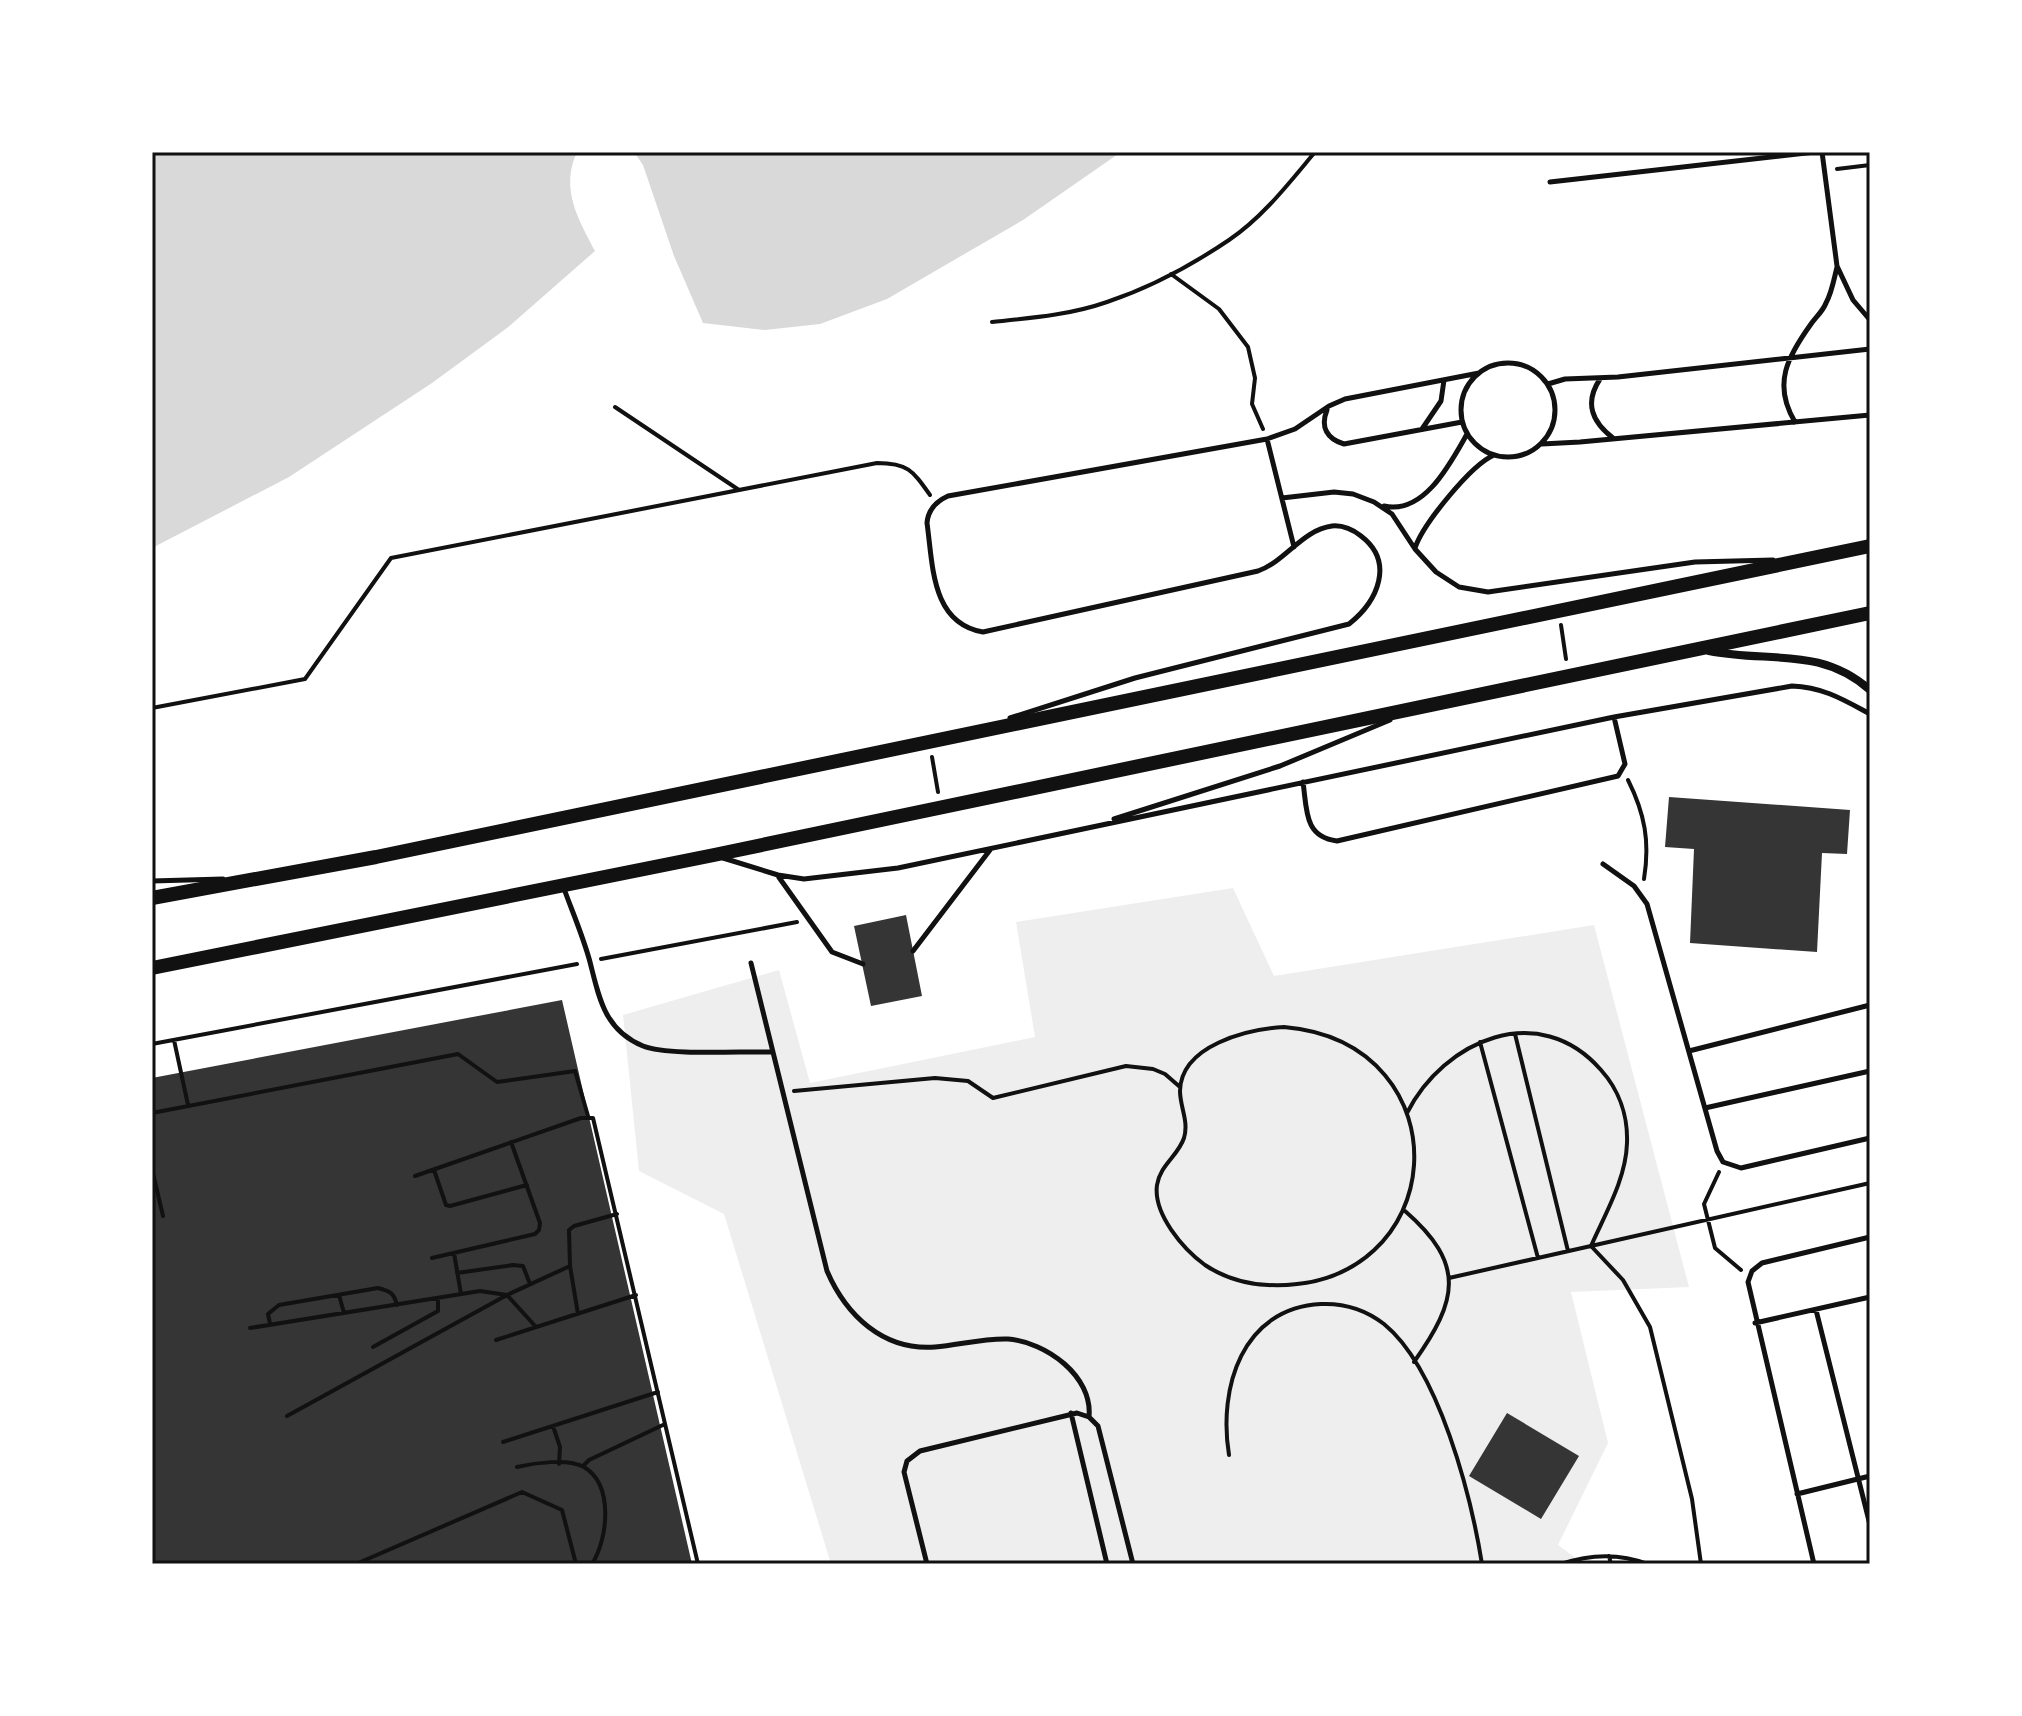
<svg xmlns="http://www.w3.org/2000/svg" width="2022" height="1716" font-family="'Playfair Display',serif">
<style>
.green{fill:#eee}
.water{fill:#d9d9d9}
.building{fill:#353535}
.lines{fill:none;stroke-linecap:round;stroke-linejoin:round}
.path{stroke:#111;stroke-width:4}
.service{stroke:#111;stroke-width:5}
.minor{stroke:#111;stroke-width:8}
.primary{stroke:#111;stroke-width:14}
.neatline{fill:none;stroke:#111;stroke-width:3}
</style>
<rect width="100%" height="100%" fill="#fff"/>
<path class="green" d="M1233,888l41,88 320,-51 95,362 -118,5 37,151 -50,102 26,19h-753l-107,-350 -85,-43 -16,-156 156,-45 31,113 225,-46 -19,-115z"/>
<path class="water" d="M152,152h425c-17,37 1,66 18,99l-88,77 -75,55 -143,94 -137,71z
M634,152h487l-98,68 -136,79 -67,25 -55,6 -62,-7 -29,-67 -31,-91z"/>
<path class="building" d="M1669,797l181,13 -3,44 -25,-1 -5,99 -127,-9 4,-94 -29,-2z
M906,915l16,81 -51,10 -17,-80z
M562,1000l130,564h-540v-486z
M1507,1413l72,43 -38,63 -72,-43z"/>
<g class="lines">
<path class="path" d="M1837,169l33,-4
M1171,274l48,35 29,38 7,31 -3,26 11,25
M992,322c39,-4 78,-7 115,-20 42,-14 85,-37 122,-62 34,-23 60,-57 86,-88
M615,407l124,83
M1561,625l5,34
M152,708l153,-29 86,-121 486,-95c31,0 36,8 53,32
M932,757l6,35
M1628,780c17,34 22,62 16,99
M601,959l196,-37
M1284,1027c184,16 168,266 -16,258 -22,-1 -45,-8 -63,-20 -22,-16 -52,-51 -48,-80 3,-20 21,-29 27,-47 5,-17 -4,-31 -4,-47 1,-46 68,-62 104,-64z
M1515,1034l53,217
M174,1040l14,65
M1480,1042l58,216
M152,1044l425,-80
M794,1091l141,-13 33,3 25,17 133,-32 27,3 12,5 15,13
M152,1113l306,-59 39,28 78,-11 13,45
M1407,1113c37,-73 132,-114 194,-43 18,20 27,46 26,73 -1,36 -22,71 -36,103l32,34 27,47 42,172 9,65
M152,1169l11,47
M434,1170l12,35 4,1 77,-21
M1719,1172l-15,32 11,44 26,22
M415,1176l166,-58h12l105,446
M1405,1211c61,53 53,89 9,151
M454,1253l7,41
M432,1258l103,-24 4,-4 1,-7 -29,-81
M457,1273l56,-8 10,1 7,18
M1449,1278l421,-95
M339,1295l5,18
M578,1314l-8,-48 -1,-36 5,-4 43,-12
M270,1324l-2,-10 11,-9 99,-17c12,3 16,5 19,17
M250,1328l230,-37 27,4 29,32
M496,1340l140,-45
M373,1347l65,-36v-13
M287,1416l220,-121 63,-29
M553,1426l7,21 -1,17
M503,1442l155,-50
M1229,1455c-11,-67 13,-147 92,-151 23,-1 45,6 63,20 55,45 87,172 98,240
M583,1466l6,-6 76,-36
M517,1467c17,-4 51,-9 67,0 30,18 24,72 8,97
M1609,1556l2,8
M356,1564l166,-72 40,18 14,54
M1561,1564c29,-10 58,-11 87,0"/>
<path class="service" d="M1822,152l15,114 16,34 17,20
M1550,182l265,-30
M1461 410a47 47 0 1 1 94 0a47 47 0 1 1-94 0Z
M1600,379c-16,24 -8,43 13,59
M1548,384l17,-5 53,-2 252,-28
M1327,410c-7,17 0,29 17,34l118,-22
M1795,422c-23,-38 -7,-66 16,-98 5,-7 12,-13 15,-21 6,-11 8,-24 11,-36
M1422,429l19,-28 3,-21
M1267,439l27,108
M1542,444l38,-2 290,-27
M1282,498l52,-6 19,2 21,8 18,12 23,35 21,23 23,15 29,5 207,-30 78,-2
M1384,506c40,9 66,-42 83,-72
M1415,548c8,-24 56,-83 79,-93
M1010,718l125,-40 214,-54c29,-23 46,-62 12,-88 -9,-7 -18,-11 -29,-10 -30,4 -46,35 -74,45l-275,61c-52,-9 -50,-67 -56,-109 1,-13 10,-22 21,-27l319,-57 28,-10 34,-23 16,-7 134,-26
M1303,782c4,28 1,55 34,59l281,-65 7,-12 -11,-47
M1114,819l166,-53 110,-46
M723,858l55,17 26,4 94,-11 716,-151 178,-31c31,1 52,14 78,28
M1603,864l31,22 13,18 70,247 6,11 18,6 129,-30
M778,876l54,76 31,12
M152,881l71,-2
M563,886c9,25 20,50 27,76 9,35 14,68 53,84 25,10 99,5 129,6
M913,951l77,-101
M751,963l76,308c19,44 56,80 108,76 24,-2 49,-9 73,-8 38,3 85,37 81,78
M1689,1051l181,-46
M1705,1108l165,-37
M1816,1310l54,215
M1755,1323l115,-26
M1071,1413l36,151
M1797,1494l73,-18
M927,1564l-23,-92 3,-11 13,-10 157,-38 12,4 9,9 35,138
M1814,1564l-66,-282 4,-11 10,-8 108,-26"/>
<path class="minor" d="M1709,651c59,12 111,-5 161,39"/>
<path class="primary" d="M152,898l224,-41 1494,-311
M152,968l562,-113 1156,-242"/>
</g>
<rect width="2022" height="1716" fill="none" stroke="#ffffff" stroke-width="308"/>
<rect x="154" y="154" width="1714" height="1408" class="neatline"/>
</svg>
